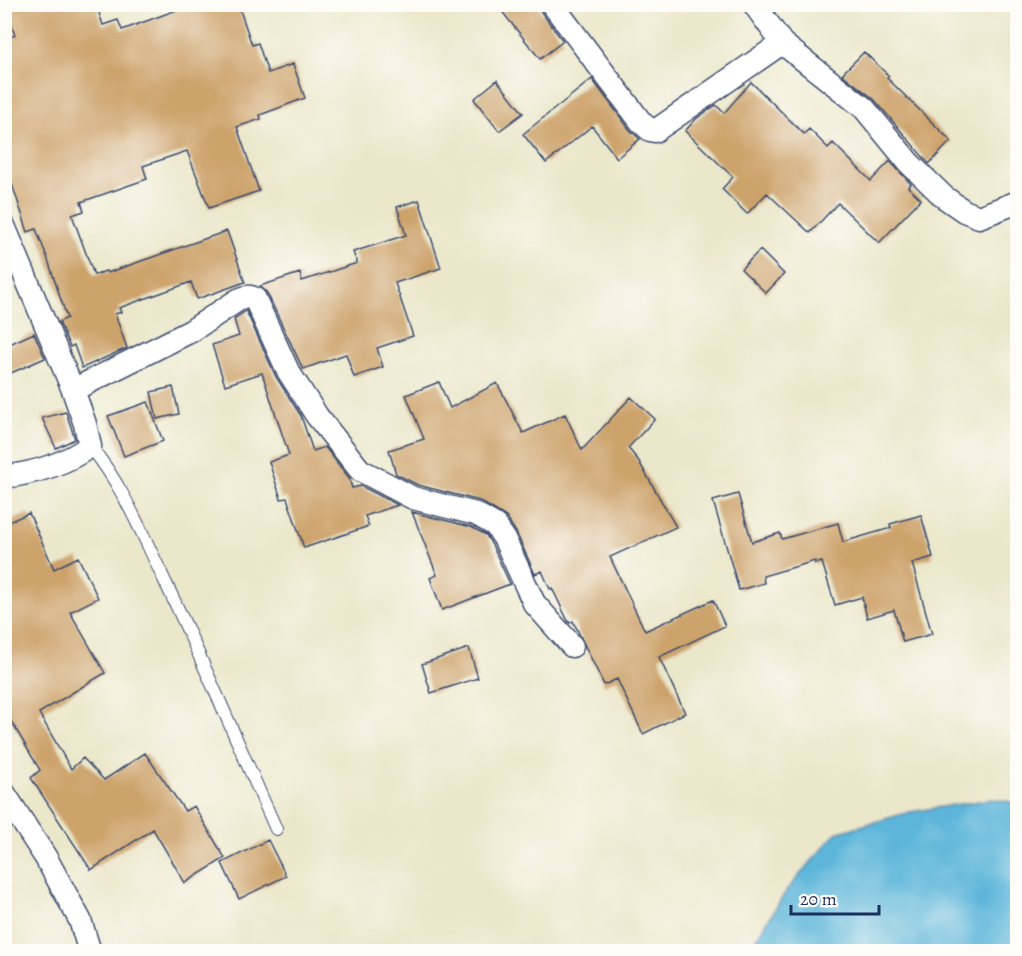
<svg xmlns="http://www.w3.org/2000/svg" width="1022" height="956" font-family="Alegreya,serif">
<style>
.water{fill:#5db6da;stroke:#3c729c;stroke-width:1.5}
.building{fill:#cda36c}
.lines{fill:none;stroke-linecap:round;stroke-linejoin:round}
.service-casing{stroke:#3a4b6e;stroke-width:14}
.minor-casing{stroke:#3a4b6e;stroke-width:25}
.service{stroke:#fff;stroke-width:12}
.minor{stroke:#fff;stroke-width:22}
</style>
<rect width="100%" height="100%" fill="#fdfcf7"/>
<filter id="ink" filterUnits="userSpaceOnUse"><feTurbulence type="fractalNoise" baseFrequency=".0167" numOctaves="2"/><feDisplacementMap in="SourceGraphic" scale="12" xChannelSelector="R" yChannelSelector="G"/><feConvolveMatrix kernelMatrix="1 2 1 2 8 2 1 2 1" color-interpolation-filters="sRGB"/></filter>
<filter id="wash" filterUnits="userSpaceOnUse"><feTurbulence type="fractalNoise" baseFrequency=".008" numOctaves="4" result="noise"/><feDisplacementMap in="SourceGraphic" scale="24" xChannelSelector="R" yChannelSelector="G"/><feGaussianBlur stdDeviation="1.35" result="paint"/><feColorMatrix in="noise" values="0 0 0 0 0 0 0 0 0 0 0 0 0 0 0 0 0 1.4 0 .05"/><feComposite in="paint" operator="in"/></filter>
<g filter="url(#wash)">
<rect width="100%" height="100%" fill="#ebe7ca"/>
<path class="water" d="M992,799l25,4v148h-268l38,-61 49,-57 74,-21z"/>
<g id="blocks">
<path class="building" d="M4,4h92l7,21 15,-5 4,10 71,-26h45l14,41 6,-2 10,30 25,-9 12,34 -45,17 1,4 -24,8 22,64 -50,17 -22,-57 -44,15 4,13 -66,23 3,9 -12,4 22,60 12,-4 1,2 120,-42 18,51 -48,17 -6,-17 -72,26 2,4 -6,2 12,34 -45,20 -8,-23 -4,2 -11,-25 8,-4 -20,-61 -11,-28 -8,3 -24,-72v-121l11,-4z
M496,4h43l2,8 22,29 -23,18z
M864,52l25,24 -2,2 64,63 -22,23 -55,-65 -32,-25z
M592,79l38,51 10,9 -23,19 -25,-32 -46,37 -23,-29z
M497,80l26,33 -24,18 -25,-32z
M751,82l53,52 5,-5 19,19 5,-5 38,38 19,-20 21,23 -3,3 13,12 -42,44 -41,-40 -28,30 -43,-40 -20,21 -25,-25 11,-12 -48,-46 11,-12 20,-14 8,8z
M419,200l22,68 -46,15 18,53 -36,12 6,19 -29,10 -8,-23 -43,15 -36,-76 -7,-7 40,-13 2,8 55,-18 -4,-11 53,-17 -9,-28z
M760,250l24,24 -18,19 -25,-24z
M246,311l30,66 25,39 12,35 12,-4 24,31 3,10 9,-2 37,19 -33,11 4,10 -65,22 -17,-50 -6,1 -12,-37 20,-7 -27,-82 -37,12 -13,-40 27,-9 -5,-17z
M34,333l11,25 -41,18 1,-30z
M439,382l11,26 47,-25 26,50 42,-19 17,36 49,-53 24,22 -27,29 10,12 38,67 -66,30 35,74 68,-31 12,26 -66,31 26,56 -42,21 -26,-55 -13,6 -31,-64 -3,2 -2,-2 -16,-33 -2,1 -8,-18 -7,3 -19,-42 -10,-15 -26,-16 -62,-16 -22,-11 -7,-24 35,-11 -18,-44z
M173,387l6,27 -22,5 -6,-27z
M148,402l15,39 -39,15 -16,-40z
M66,412l9,27 -19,9 -14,-30z
M738,494l14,48 28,-9 2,6 56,-16 5,19 48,-14 -1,-4 31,-9 12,42 -21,6 20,71 -29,8 -9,-32 -27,8 -5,-21 -27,8 -13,-43 -7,2v-3l-52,15 1,7 -25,7 -26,-89z
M412,512l59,15 15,8 6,10 18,39 -68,26 -12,-32 7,-3z
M29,513l25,56 24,-12 20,41 -28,14 35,61 -66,40 32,56 12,-11 21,22 41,-27 40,58 9,-5 31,52 -40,25 -32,-54 -62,41 -60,-92 9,-8 -36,-61v-185z
M469,648l9,30 -47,15 -9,-29z
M268,840l18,36 -47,23 -17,-36z"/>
</g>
</g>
<g filter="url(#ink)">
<use href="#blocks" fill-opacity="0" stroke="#3a4b6e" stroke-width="1.5"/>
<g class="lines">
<g class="service-casing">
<path id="service" d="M90,446c31,37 50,83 71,127 41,85 77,171 115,256"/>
</g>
<g class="minor-casing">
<path id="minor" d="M552,4l89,118 9,8 5,1 127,-88 -28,-39
M782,43l82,65 45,55 35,34 20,14 15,6 39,-15
M4,226l69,164 12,34 5,22c-26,19 -55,27 -86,31
M73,390l118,-59 47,-31c7,-3 11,-5 17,-1l33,72 29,45 43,54 53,28 63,16 19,11 9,13 30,65 38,43
M4,793l42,65 34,62 10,32"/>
</g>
<use href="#service" class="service"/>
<use href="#minor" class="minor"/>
</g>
</g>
<rect width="1022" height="956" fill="none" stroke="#fdfcf7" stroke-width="24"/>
<path d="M791 905v9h88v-9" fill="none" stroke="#1b2f5e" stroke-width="3"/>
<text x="800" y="905" font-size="18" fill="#1b2f5e" stroke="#fdfcf7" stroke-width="4.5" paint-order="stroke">20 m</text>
</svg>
